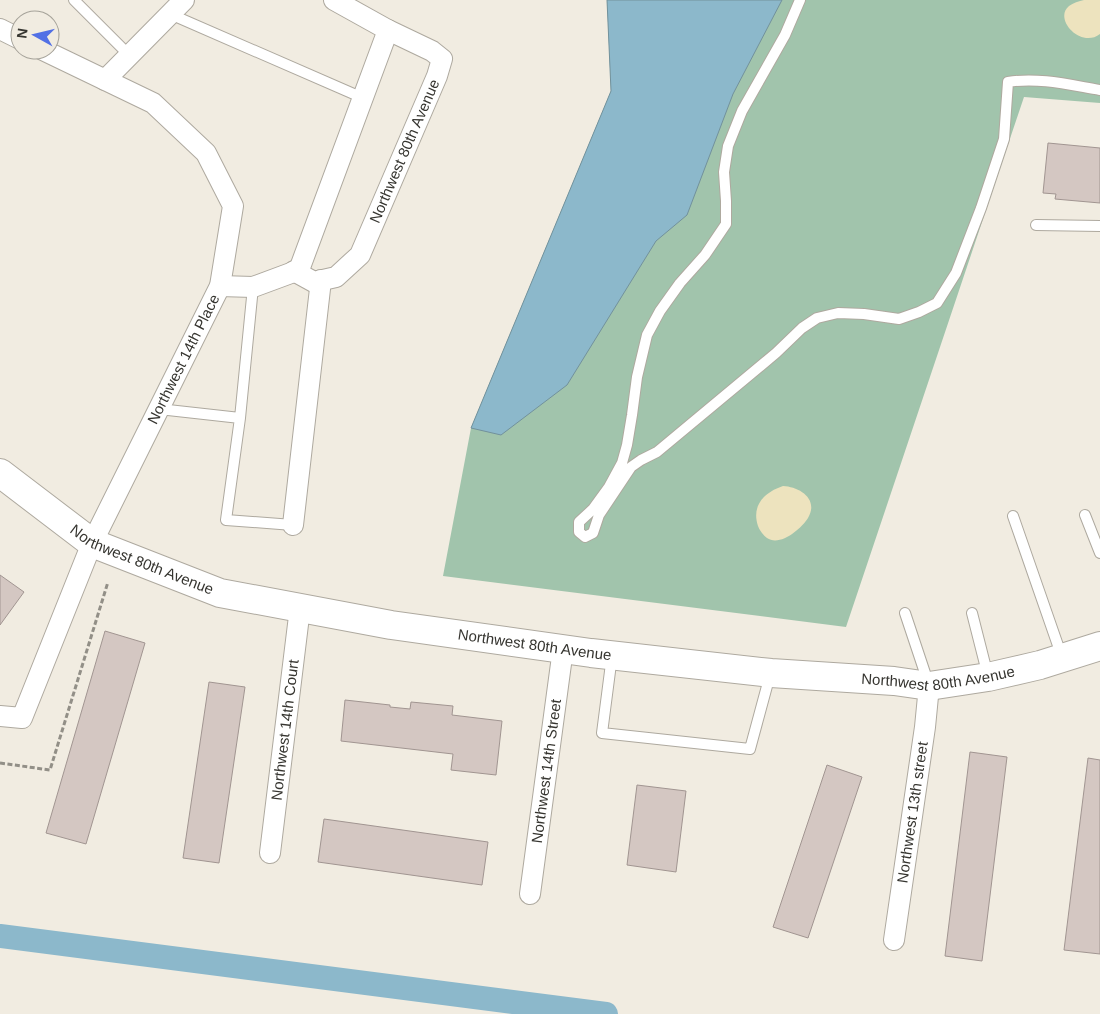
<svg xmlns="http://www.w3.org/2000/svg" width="1100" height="1014" font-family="Arial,sans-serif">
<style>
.green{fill:#a1c4ac}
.sand{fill:#ede3be}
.water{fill:#8cb8cb;stroke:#72919c}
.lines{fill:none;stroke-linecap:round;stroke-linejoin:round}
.canal{stroke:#8cb8cb;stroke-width:24}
.building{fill:#d4c7c2;stroke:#a19591}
.lane-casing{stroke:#aea99f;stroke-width:12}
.street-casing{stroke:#aea99f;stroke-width:22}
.secondary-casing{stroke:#aea99f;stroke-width:30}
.path{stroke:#928f87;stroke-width:3;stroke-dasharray:5 2.5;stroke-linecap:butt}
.lane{stroke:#fff;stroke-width:10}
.street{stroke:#fff;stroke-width:20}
.secondary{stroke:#fff;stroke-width:28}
.labels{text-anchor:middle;stroke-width:4;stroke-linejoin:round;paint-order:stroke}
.street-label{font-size:15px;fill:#363530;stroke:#f1ece1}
</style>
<rect width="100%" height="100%" fill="#f1ece1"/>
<path class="green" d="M607,0h493v103l-76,-6 -178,530 -403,-51 28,-148 140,-337z"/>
<path class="sand" d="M1084,0h16v34c-19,15 -47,-15 -31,-28 4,-3 10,-5 15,-6z
M783,486c17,1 36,13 25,32 -7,11 -28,29 -41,20 -4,-3 -7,-7 -9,-12 -7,-21 7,-34 25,-40z"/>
<path class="water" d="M607,0h175l-49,94 -46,121 -31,26 -89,144 -66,50 -30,-7 140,-337z"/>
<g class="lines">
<path class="canal" d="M0,936l606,78"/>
</g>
<path class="building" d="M1048,143l52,5v55l-45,-4 1,-5 -13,-1z
M0,575l24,17 -24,33z
M105,631l40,12 -59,201 -40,-11z
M209,682l36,5 -26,176 -36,-5z
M345,700l45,5v2l20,2 1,-7 42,4 -1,9 50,6 -6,54 -45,-5 2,-16 -112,-13z
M970,752l37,5 -25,204 -37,-5z
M1088,758l12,2v194l-36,-4z
M827,765l35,12 -54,161 -35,-11z
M637,785l49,6 -10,81 -49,-7z
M324,819l164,23 -6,43 -164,-23z"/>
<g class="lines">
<g class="lane-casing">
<path id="lane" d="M74,0l55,55
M800,0l-15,35 -43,76 -14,35 -4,26 2,29v23l-21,31 -25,28 -20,28 -13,24 -10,42 -5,38 -5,30 -5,18 -13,24 -16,22 -14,13v10l6,5 8,-4 6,-18 32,-48 10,-7 16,-8 119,-99 26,-25 15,-10 21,-5 26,1 35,5 20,-7 18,-9 19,-30 25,-65 23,-69 4,-57c31,-5 62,3 92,8
M170,14l193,84
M1036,225l64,1
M253,287l-13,131 -14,102 67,5
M159,409l81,9
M1085,515l15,38
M1013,516l49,141
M905,613l23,69
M972,613l16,63
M612,656l-10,77 148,16 20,-74"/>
</g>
<g class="street-casing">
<g id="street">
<path d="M0,29l20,10"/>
<path d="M105,80l79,-80"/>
<path id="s1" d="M294,271l20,11 22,-5 24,-22 77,-179 5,-17 -10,-8 -44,-21"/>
<path d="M220,286l33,1 46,-17 89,-240 -54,-30"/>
<path d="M293,525l28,-245"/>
<path id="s2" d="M0,716l22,2 70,-175 128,-257 13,-80 -27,-53 -53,-50 -110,-53"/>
<path id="s3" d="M270,853l30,-245"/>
<path id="s4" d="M530,894l33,-245"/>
<path id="s5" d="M894,940l31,-213 4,-41"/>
</g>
</g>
<g class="secondary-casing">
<g id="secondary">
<path id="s6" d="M0,473l92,70 128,50 171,32 200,28 180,20 123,8 35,5 59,-9 52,-12 60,-19"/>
</g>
</g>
<path class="path" d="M0,763l50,7 58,-188"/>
<use href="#lane" class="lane"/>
<use href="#street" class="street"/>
<use href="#secondary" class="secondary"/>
</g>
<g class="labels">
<g class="street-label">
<text dy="5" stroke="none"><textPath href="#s1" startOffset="191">Northwest 80th Avenue</textPath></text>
<text dy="5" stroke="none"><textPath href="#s2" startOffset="416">Northwest 14th Place</textPath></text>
<text dy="5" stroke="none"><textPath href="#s6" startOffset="168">Northwest 80th Avenue</textPath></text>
<text dy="5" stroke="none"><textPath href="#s6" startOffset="572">Northwest 80th Avenue</textPath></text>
<text dy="5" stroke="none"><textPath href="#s6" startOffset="978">Northwest 80th Avenue</textPath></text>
<text dy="5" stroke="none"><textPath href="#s3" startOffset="124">Northwest 14th Court</textPath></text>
<text dy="5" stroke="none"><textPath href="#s4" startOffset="124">Northwest 14th Street</textPath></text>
<text dy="5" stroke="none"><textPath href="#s5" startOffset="129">Northwest 13th street</textPath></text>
</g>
</g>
<g transform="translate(35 35) rotate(278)"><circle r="24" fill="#f1ece1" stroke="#a6a39a"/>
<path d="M0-4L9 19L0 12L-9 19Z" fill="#5270e5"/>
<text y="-8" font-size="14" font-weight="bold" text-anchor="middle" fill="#363530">N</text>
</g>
</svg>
